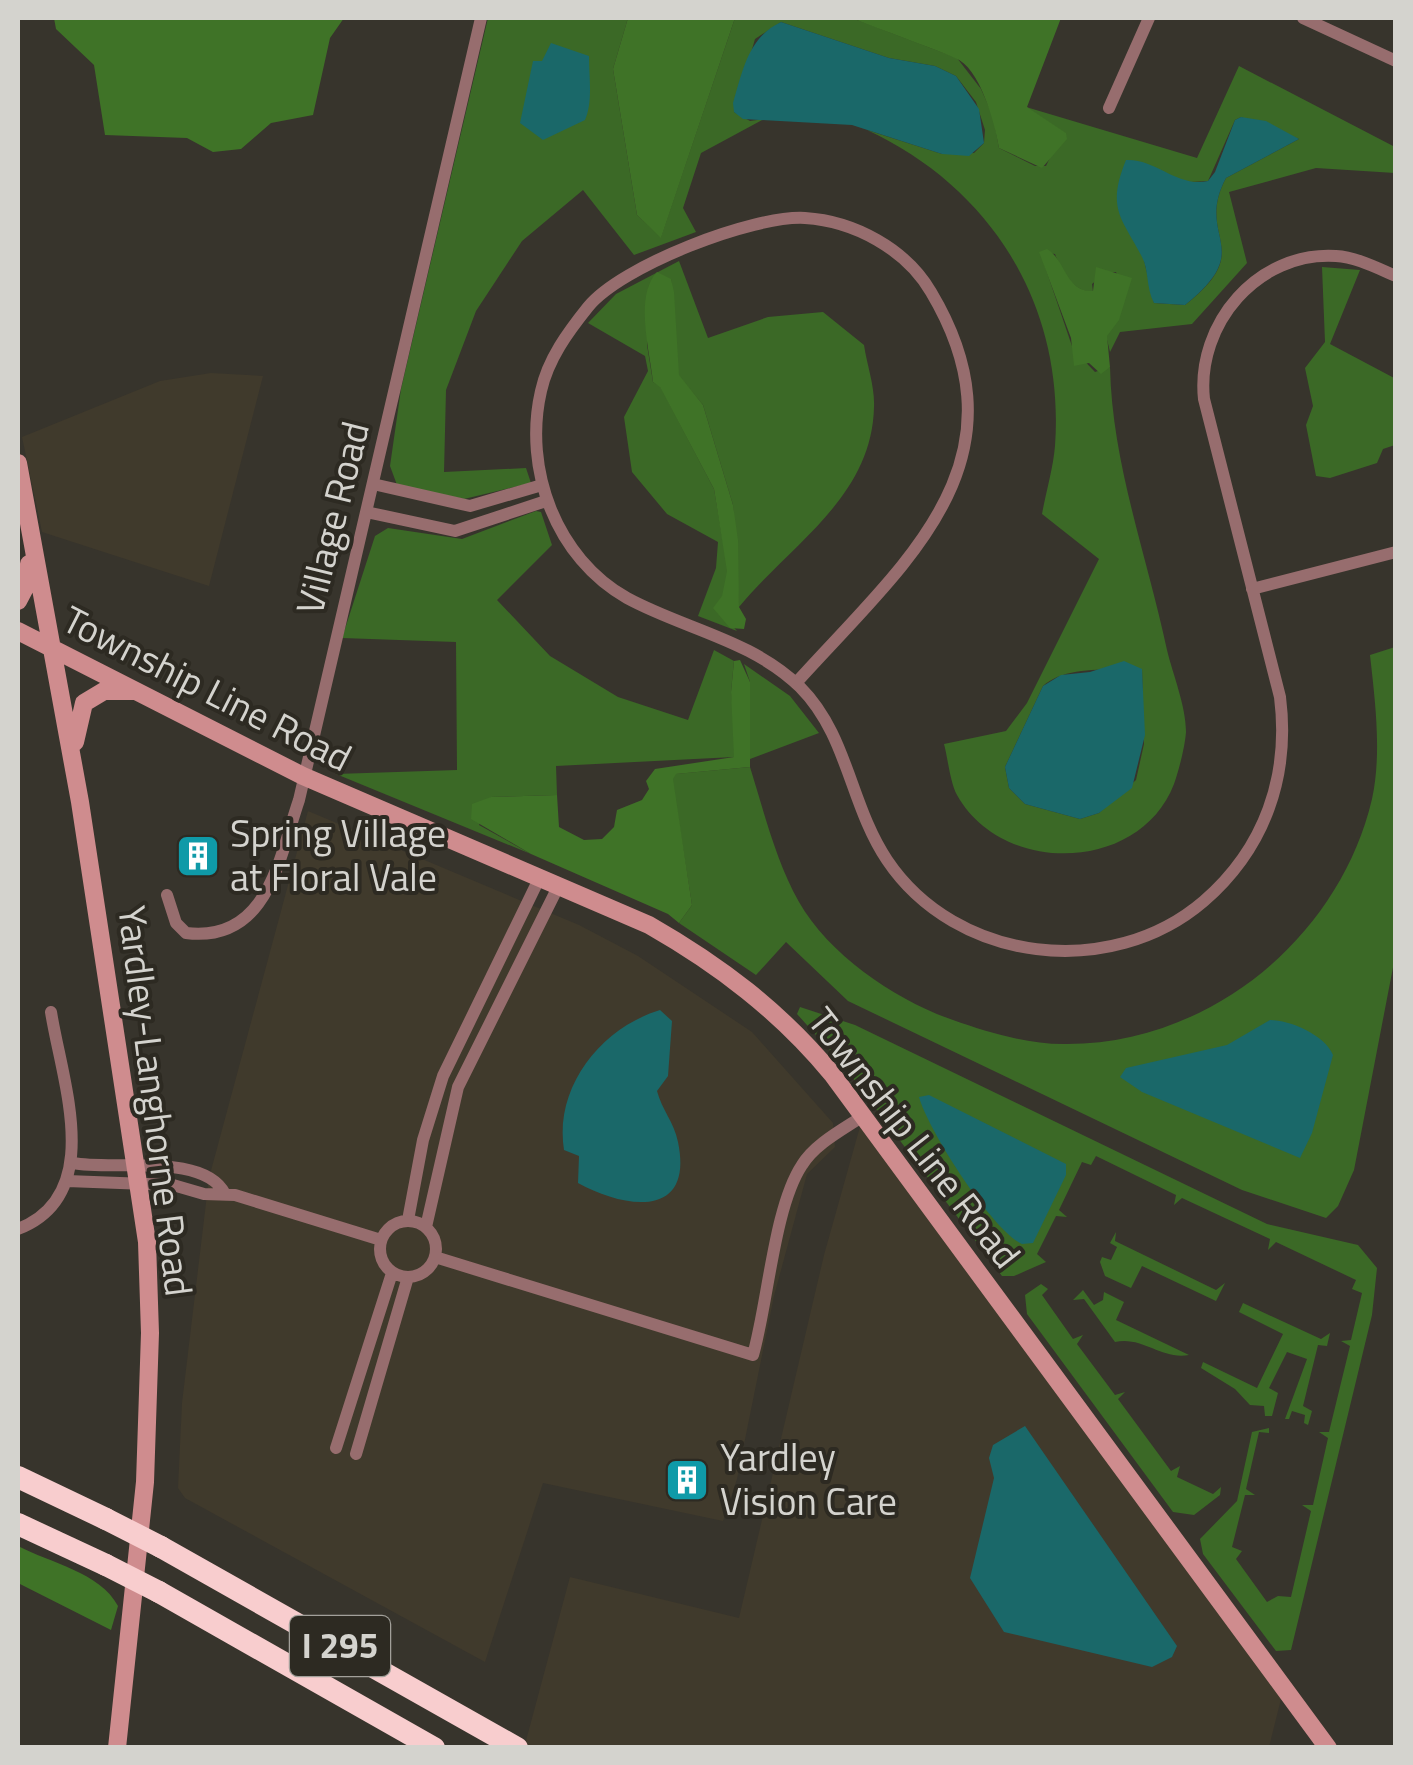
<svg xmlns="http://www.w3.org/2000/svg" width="1413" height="1765" font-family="'Titillium Web',sans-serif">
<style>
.built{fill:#403a2c}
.green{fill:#3b6926;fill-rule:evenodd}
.forest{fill:#3f7327}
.water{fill:#1a6869}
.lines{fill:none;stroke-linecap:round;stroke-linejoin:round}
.street{stroke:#976d6e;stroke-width:12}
.secondary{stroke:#cf8c8e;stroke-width:18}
.highway{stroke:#f8cdce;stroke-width:22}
.highway-bridge{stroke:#f8cdce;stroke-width:22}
.labels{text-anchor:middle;stroke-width:8;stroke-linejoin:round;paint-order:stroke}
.shield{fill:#2d2a22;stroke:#a2a09a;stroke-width:2.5}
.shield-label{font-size:35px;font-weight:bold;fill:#d4d3ce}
.street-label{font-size:38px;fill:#d4d3ce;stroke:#2d2a22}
.poi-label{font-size:38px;fill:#d4d3ce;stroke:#2d2a22;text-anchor:start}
</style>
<rect width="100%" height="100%" fill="#37342c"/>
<path class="built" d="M211,373l52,3 -54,210 -167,-54 -20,-95 138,-56z
M308,811l271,114 59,31 114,76 81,91 2,24 -28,27 -33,122 -37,183 -14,42 -180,-38 -58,179 -300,-164 -7,-10 4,-85 27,-225z
M863,1116l421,571 -15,60 -745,1 46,-171 169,41 85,-363z"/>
<path class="green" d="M488,18h140l-15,51 24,146 24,22 74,-219h117l105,40 24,31 12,27 6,32 36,18h11l9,-19 11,-8 -1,-6 -39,-26 171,51 42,-92 156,81v26l-79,-5 -87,24 18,71 -55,61 -72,8 -10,20 -4,-17c16,-23 22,-36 10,-63h-10l-14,12 1,8c-21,-1 -31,-20 -38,-38l-15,-2 33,97 22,23 15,-5c2,96 37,189 57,283 6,25 19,56 19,82 -1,14 -7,38 -12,52 -34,89 -172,92 -217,11 -7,-13 -9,-36 -13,-51l62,-13 21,-28 72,-144 -57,-45c4,-22 11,-45 13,-68 10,-140 -63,-258 -188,-316l75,24 32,-1 10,-10 1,-13 -9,-28 -20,-26 -21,-10 -46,-8 -108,-36 -26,17 -21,73 16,9 14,-2 -63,34 -18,55 13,24 -62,23 -51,-65 -61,51 -46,70 -30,79 -2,82 82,-4 5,15 -67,16 -67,-14 -7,-19 11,-77zM1241,117l58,22 -73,39c-32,60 32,70 -41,127l-31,-2 -10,-43 46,-78 18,-1 27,-61zM1142,669l2,75 -8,36 -37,33 -19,6 -55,-15 -16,-16 -4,-21 38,-81c22,-21 70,-16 99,-17z
M679,261l29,77 60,-21 55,-5 41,33c3,20 11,42 10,62 -2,90 -82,136 -135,200l-6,-102 -30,-100 -25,-30 -7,-96 -22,6 -2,60 6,37 7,4 54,103 14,82 -6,44 15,16 -39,-15 18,-48 2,-26 -51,-28 -35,-42 -8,-55 24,-46 -3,-15 -57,-33 28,-29z
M1322,267l38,3 -30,74 66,35 -1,66 -12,4 -6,14 -47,15 -14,-2 -10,-51 7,-19 -8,-38 20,-26z
M536,511l5,1 11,33 -55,55 53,56 68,41 70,23 26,-70 20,11 -3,31 6,56 -3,9 -178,9 1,29 -66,2 -12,28 52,29 -195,-80 121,-4 -1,-128 -114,-4 33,-102 13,-8 74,11z
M1395,647v310l-41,213 -16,36 -12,12 -84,-28 -394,-189 -62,-59 -30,33 -77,-52 13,-18 -20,-126 3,-5 75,-7c14,45 26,94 49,135 30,53 98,99 154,118 34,12 74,24 110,24 144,2 276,-105 309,-245 10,-46 3,-98 -2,-144z
M744,664l46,32 29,37 -69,26v-77z
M800,1007l55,18 412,199 91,21 19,23 -5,47 -81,335 -15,1 -73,-97 -3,-15 37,-38 15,-69 17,-4v5l-10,-1 -13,57 9,6h-10l-13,52 10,4 -6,8 31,43 11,-6 13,1 20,-86 -9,-6h11l15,-67 -9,-6h10l21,-86 -9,-5 10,-1 11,-47 -10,-4 4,-9 -80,-38 -8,8 2,-11 -88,-41 -8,7 2,-10 -80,-39 -5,9 -9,-3 -23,48 8,7 -11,-1 -19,38 9,8 -32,14h-12l-159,-211 -46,-51z
M1116,1232l-1,9 101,49 9,-7 -9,18 -74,-35 -11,22 -26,-12 -5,-14 2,-5 9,3 6,-13 -7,-4z
M1041,1284l7,5 -6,6 31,44 10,-4 -6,9 38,51 10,-3 -7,7 53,72 9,-5 -3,11 36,17 8,-7 -1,8 -26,20 -21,-3 -146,-198 -2,-19z
M1083,1290l11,15 9,-5 1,-8 20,10 -8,18 73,35c-28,5 -46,-19 -74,-13l-31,-43 -11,1z
M1243,1303l78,36 9,-6 -3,13 -9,-1 -15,61 9,5 -4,14 -4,-2 1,-8 -13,-4 -3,8h-4l22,-60 -20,-7 -18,36 9,5 -6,23h-7l-1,-10 -14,-1 -15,-16 -34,-21 2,-6 54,26 26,-54 -44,-22z"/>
<path class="forest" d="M54,18h290l-14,20 -17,77 -42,8 -30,26 -28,3 -26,-14 -82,-3 -11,-70 -38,-36z
M628,18h107l-74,220 -24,-23 -24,-146z
M852,18h209l-34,89 39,26 1,6 -25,29 -43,-20c-4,-24 -19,-81 -44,-90 -33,-14 -69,-26 -103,-40z
M1047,249c19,11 18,43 46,42l3,-24 36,11 -13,42 -12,16 3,31 -9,7 -12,-11 -15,3 -3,-28 -32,-86z
M657,272l14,7 3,13 5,83 24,30 30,100 5,35 1,67 7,12 -2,10 -14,-1 -17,-20 9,-12 5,-25 -13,-82 -54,-102 -7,-5c-3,-30 -19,-86 4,-110z
M740,660l10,22v85l-74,7 -3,5 19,126 -13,18 -11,-9 -137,-60 -60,-35 1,-15 19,-7 66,-2 2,32 25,13 18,-1 12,-12 3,-17 25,-10 7,-11 -3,-8 9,-12 79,-12 -3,-65 3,-31z
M18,1546c32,17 82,26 100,60l-7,24 -93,-47z"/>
<path class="water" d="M781,22l108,36 46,8 21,10 23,33 5,34 -15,13 -27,-2 -90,-29 -109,-6 -9,-7 -1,-9c10,-34 16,-66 48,-81z
M551,43l38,13c0,22 4,46 -4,64l-42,20 -23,-17 13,-62h9z
M1241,117l25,4 33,18 -73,39c-32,60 32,69 -41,127l-31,-2c-8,-15 -5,-33 -12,-46 -20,-39 -36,-48 -16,-97 29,-2 52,28 82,21l7,-9 20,-52z
M1124,661l18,8 3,66 -13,53 -33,25 -19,6 -55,-15 -16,-16 -4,-21 38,-81 18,-11 29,-3z
M660,1010l12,11 -4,55 -11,15c5,19 17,31 21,51 16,77 -53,67 -100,41l1,-27 -15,-6c-10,-63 37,-122 96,-140z
M1270,1020c20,0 55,15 63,35l-21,78 -12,25 -158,-66 -22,-15 6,-9 101,-23z
M929,1095l137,69v11l-33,68 -11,1c-30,-14 -94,-114 -103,-147z
M1025,1426l152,220 -5,11 -20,10 -148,-35 -34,-54 24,-100 -5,-20 4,-13z"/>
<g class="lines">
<path class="street" d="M1303,18l93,43
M1109,108l40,-90
M373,484l97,22 72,-21
M366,512l89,19 91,-30
M1252,589l144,-37
M796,683c106,-118 237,-220 135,-391 -25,-43 -77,-71 -126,-74 -52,-3 -184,48 -217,89 -20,25 -40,52 -47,84 -18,78 15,167 86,207 57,31 125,42 173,89 48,48 50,118 87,173 69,103 224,121 317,41 61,-53 86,-125 76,-204l-76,-298c-8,-75 54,-148 132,-143 20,1 41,12 60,20
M167,895l9,28 10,10c82,10 93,-75 113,-133l182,-782
M73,1163c39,8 131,-11 152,31
M67,1181l106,4 31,9 31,1 146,45
M408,1220l15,-80 20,-64 97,-199
M380 1249a28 28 0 1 1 56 0a28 28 0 1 1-56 0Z
M426,1227l32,-140 101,-202
M18,1229c88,-34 44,-147 33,-217
M435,1257l318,98c15,-52 21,-148 49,-190 13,-21 40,-35 61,-49
M336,1448l56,-175
M356,1454l52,-177"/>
<path class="secondary" d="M18,463l62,339 67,440 3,91 -5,149 -28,266
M18,601l10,-19 1,-18
M18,631l285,145 346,149c70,40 131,86 183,149l496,674
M75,742l9,-39 20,-12h29"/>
<path class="highway" d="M18,1477l88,42
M18,1524l88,41
M161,1547l356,201
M159,1592l275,156"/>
<path class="highway-bridge" d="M106,1519l55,28
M106,1565l53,27"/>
</g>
<defs>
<g id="building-square" transform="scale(2.25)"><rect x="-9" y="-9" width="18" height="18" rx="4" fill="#0f9aa8" stroke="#2d2a22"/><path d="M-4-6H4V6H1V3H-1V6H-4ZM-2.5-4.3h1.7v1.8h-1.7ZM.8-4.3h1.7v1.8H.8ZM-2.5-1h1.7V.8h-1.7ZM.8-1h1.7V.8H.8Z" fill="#fff"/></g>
</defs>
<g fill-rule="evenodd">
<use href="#building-square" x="198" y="856"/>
<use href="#building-square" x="687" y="1480"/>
</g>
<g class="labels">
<rect class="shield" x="290" y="1616" width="100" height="60" rx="8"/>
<g class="shield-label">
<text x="340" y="1658">I 295</text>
</g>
<g class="street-label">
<text transform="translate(333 518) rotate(-76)" y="13">Village Road</text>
<text transform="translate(207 689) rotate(27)" y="13">Township Line Road</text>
<text transform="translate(155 1101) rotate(83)" y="13">Yardley-Langhorne Road</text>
<text transform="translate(914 1138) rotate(52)" y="13">Township Line Road</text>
</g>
<g class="poi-label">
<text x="230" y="847">Spring Village<tspan x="230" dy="44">at Floral Vale</tspan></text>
<text x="720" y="1471">Yardley<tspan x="720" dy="44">Vision Care</tspan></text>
</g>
</g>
<rect width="1413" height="1765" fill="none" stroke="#d4d3ce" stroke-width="40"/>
</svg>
